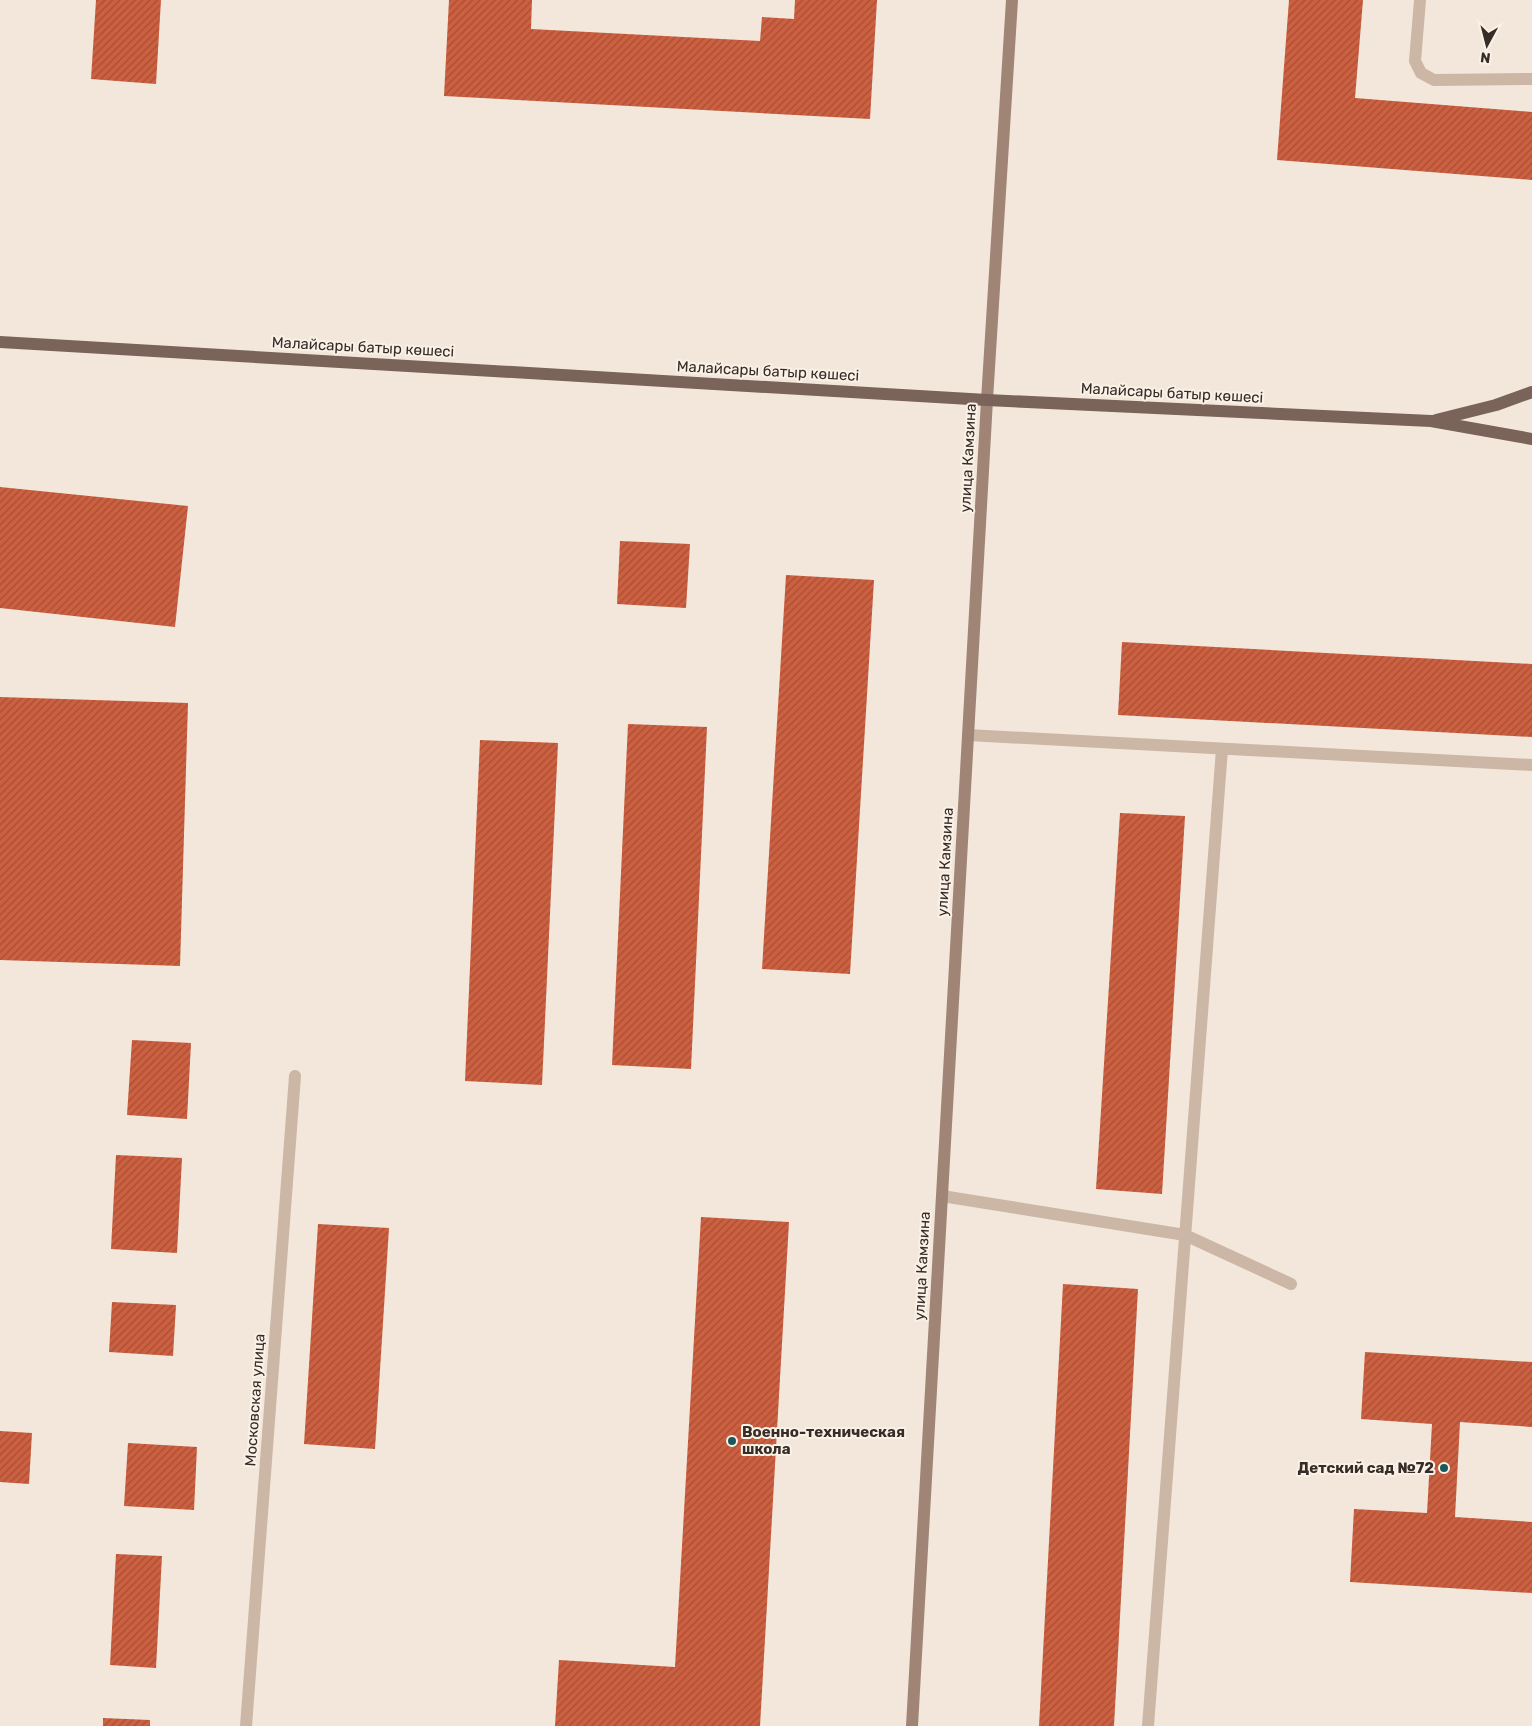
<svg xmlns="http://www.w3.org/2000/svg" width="1532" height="1726" font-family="Rubik,sans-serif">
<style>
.building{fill:url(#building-hatch)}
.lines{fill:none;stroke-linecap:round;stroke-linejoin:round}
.service{stroke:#ccb7a6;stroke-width:12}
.minor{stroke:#ccb7a6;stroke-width:12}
.secondary{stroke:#a08577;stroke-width:12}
.primary{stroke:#7a6358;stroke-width:12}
.poi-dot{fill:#1b585b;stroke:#faf1e7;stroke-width:2}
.labels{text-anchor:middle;stroke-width:4;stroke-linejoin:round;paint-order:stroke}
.street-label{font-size:15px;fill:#372c27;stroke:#faf1e7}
.poi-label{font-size:15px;font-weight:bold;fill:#372c27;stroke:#faf1e7;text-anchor:start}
</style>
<defs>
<pattern id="building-hatch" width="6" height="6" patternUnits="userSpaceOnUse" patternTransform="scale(1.25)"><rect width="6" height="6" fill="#cc6040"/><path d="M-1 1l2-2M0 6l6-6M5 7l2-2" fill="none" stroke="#a64f36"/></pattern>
</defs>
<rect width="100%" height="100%" fill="#f3e7db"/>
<path class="building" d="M96,0h65l-5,84 -65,-5z
M449,0h83l-1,29 229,12 2,-24 32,2 1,-19h82l-7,119 -426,-23z
M1289,0h74l-8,98 177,14v68l-255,-20z
M0,487l188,19 -13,121 -175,-19z
M620,541l70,3 -4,64 -69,-4z
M786,575l88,5 -24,394 -88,-5z
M1122,642l410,22v73l-414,-22z
M0,697l188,6 -8,263 -180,-6z
M628,724l79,3 -16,342 -79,-4z
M480,740l78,3 -16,342 -77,-4z
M1120,813l65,3 -23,378 -66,-5z
M132,1040l59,3 -4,76 -60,-4z
M116,1155l66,3 -5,95 -66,-4z
M701,1217l88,5 -29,504h-205l4,-66 116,7z
M318,1224l71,4 -14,221 -71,-5z
M1063,1284l75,5 -24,437h-75z
M112,1302l64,3 -3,51 -64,-4z
M1365,1352l167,10v65l-72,-5 -5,95 77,5v71l-182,-11 4,-73 73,4 5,-89 -71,-5z
M0,1431l32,2 -3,51 -29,-2z
M128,1443l69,4 -3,63 -70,-4z
M116,1554l46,2 -6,112 -46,-3z
M103,1718l47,2v6h-47z"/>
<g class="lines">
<path class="service" d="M1420,0l-5,61 6,12 13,7 98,-1
M968,735l564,30
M942,1196l243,39 106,49
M1148,1726l74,-977"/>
<path class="minor" d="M246,1726l49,-650"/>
<path class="secondary" d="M912,1726l75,-1326 25,-400"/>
<path class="primary" d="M0,342l987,58 444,21 101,18
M1436,420l60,-15 36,-13"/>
</g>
<g class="poi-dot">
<circle cx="732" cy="1441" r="5"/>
<circle cx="1444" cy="1468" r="5"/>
</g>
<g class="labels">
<g class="street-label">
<text transform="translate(363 347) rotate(3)" y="5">Малайсары батыр көшесі</text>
<text transform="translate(768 371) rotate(3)" y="5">Малайсары батыр көшесі</text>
<text transform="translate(1172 393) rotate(3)" y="5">Малайсары батыр көшесі</text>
<text transform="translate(968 458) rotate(-87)" y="5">улица Камзина</text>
<text transform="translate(945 862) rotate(-87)" y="5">улица Камзина</text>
<text transform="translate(922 1266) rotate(-87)" y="5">улица Камзина</text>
<text transform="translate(255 1400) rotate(-86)" y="5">Московская улица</text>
</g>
<g class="poi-label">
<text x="742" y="1437">Военно-техническая<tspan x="742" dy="17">школа</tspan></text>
<text x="1434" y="1473" text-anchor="end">Детский сад №72</text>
</g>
</g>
<g transform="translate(1487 45) rotate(187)" stroke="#faf1e7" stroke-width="4" paint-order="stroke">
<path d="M0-4L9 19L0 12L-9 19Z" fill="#372c27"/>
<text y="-8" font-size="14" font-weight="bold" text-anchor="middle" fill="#372c27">N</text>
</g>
</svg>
